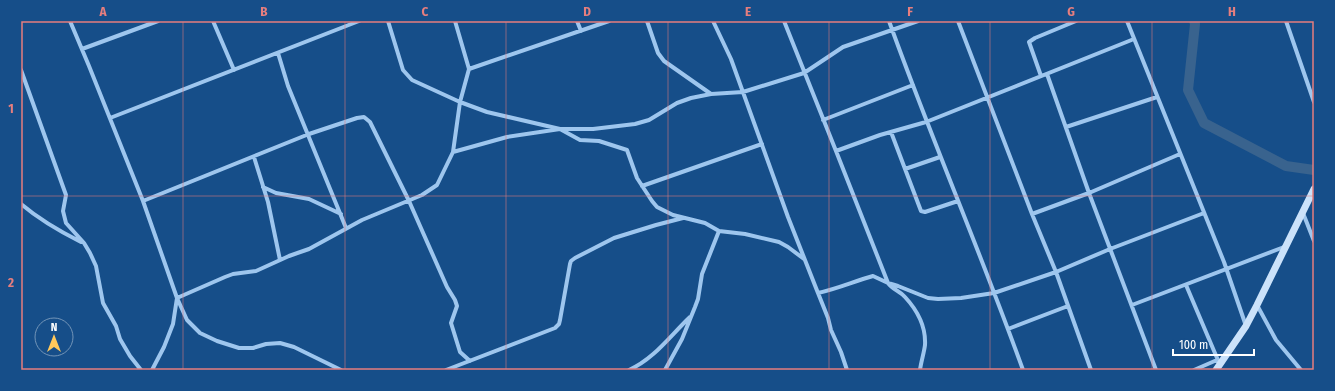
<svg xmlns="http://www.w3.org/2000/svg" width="1335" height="391" font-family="'Fira Sans Condensed',sans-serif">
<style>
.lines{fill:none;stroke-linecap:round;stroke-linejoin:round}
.river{stroke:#39638e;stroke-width:10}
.street{stroke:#9ec6ee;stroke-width:4}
.secondary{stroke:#cbe2fa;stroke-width:7}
.grid{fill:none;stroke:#e67e7e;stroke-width:1;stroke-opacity:0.55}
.neatline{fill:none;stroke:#e67e7e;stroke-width:1.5}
.grid-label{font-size:13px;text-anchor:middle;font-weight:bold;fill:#e67e7e}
</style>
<rect width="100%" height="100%" fill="#164e89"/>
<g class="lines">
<path class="river" d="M1194,21l1,3 -7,66 16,33 82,43 28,4"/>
<path class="street" d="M70,21l19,45 54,135 34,97 10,22 13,13 17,8 22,7h14l13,-4 14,-1 14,4 47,23
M213,21l21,49
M388,21l15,49 9,10 48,22 27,10 73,17 20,11 19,1 28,9 10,28 15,23 5,6 16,8 32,8 14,8 26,3 34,8 9,5 16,12
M577,21l4,10
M647,21l11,32 6,8 47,33
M713,21l18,38 57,158 30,76c19,-4 37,-12 55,-17l15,7 10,3 30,12 10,1 23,-1 33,-5 62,-21 -24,-58 57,-21 -42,-119
M784,21l52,130
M889,21c42,117 92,232 134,349
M958,21l74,193
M1127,21l97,241 22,64
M1286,21l28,81
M82,49l76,-28
M278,53l10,33 58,142
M469,69l140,-48
M21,70l45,125 -3,16 3,12 18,20 6,10 6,13 7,37 13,23 4,13 10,17 11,14
M1041,76l-12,-34 6,-4 41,-17
M110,118l249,-97
M823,120l90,-35
M1066,127l91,-30
M891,132l30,79 4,1 33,-11
M453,152l54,-15 53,-8h33l42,-5 14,-4 28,-17 14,-5 20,-4 32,-2 61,-19 39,-26 75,-26
M254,157l14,45 12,58
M905,169l35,-12
M642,186l120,-42
M263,187l13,6 33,6 32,15
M143,201l166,-67 48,-16 7,-1 6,5 39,79 38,86 8,13 2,6 -6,17 9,29 10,9
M21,204c19,16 38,27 60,38
M1303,213l11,28
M1186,285l34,80
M818,293l10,25 3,12 10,22 6,18
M177,298l48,-21 8,-3 23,-3 33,-15 20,-7 53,-29 60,-25 15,-10 16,-33 7,-50 9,-33 -14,-48
M1132,305l152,-58
M1257,305l19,35 25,30
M1008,329l60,-23
M152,370l12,-23 9,-23 4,-26
M446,370l109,-42 4,-4 1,-4 10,-56 1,-3 4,-3 39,-20 42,-13 27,-7
M629,370c25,-11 41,-34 61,-53
M665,370l17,-31 13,-32 3,-8 4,-25 17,-43
M920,370c1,-8 4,-17 5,-25 1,-18 -8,-35 -20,-48 -5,-6 -12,-7 -17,-14l-52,-132 44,-16 46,-13 208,-83
M1091,370l-35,-98 54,-23 94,-36
M1156,370l-67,-177 91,-39
M1194,370l23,-10"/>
<path class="secondary" d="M1216,370l30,-44 11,-21 57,-116"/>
</g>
<path class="grid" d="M183,21v349M345,21v349M506,21v349M668,21v349M829,21v349M990,21v349M1152,21v349M21,196h1293"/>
<rect width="1335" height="391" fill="none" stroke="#164e89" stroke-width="44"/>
<g transform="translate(54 337)"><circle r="19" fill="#164e89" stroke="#7395b8"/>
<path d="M0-3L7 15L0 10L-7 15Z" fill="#ffc85b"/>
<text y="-6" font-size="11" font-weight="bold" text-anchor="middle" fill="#ffffff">N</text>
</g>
<path d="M1173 349v6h81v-6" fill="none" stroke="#ffffff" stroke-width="2"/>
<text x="1179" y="349" font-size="12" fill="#ffffff" stroke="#164e89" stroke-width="3" paint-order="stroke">100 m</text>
<rect x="22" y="22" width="1291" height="347" class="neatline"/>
<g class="grid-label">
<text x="103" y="16">A</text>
<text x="264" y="16">B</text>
<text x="425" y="16">C</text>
<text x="587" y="16">D</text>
<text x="748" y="16">E</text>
<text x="910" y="16">F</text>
<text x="1071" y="16">G</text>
<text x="1232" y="16">H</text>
<text x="11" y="113">1</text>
<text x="11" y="287">2</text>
</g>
</svg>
